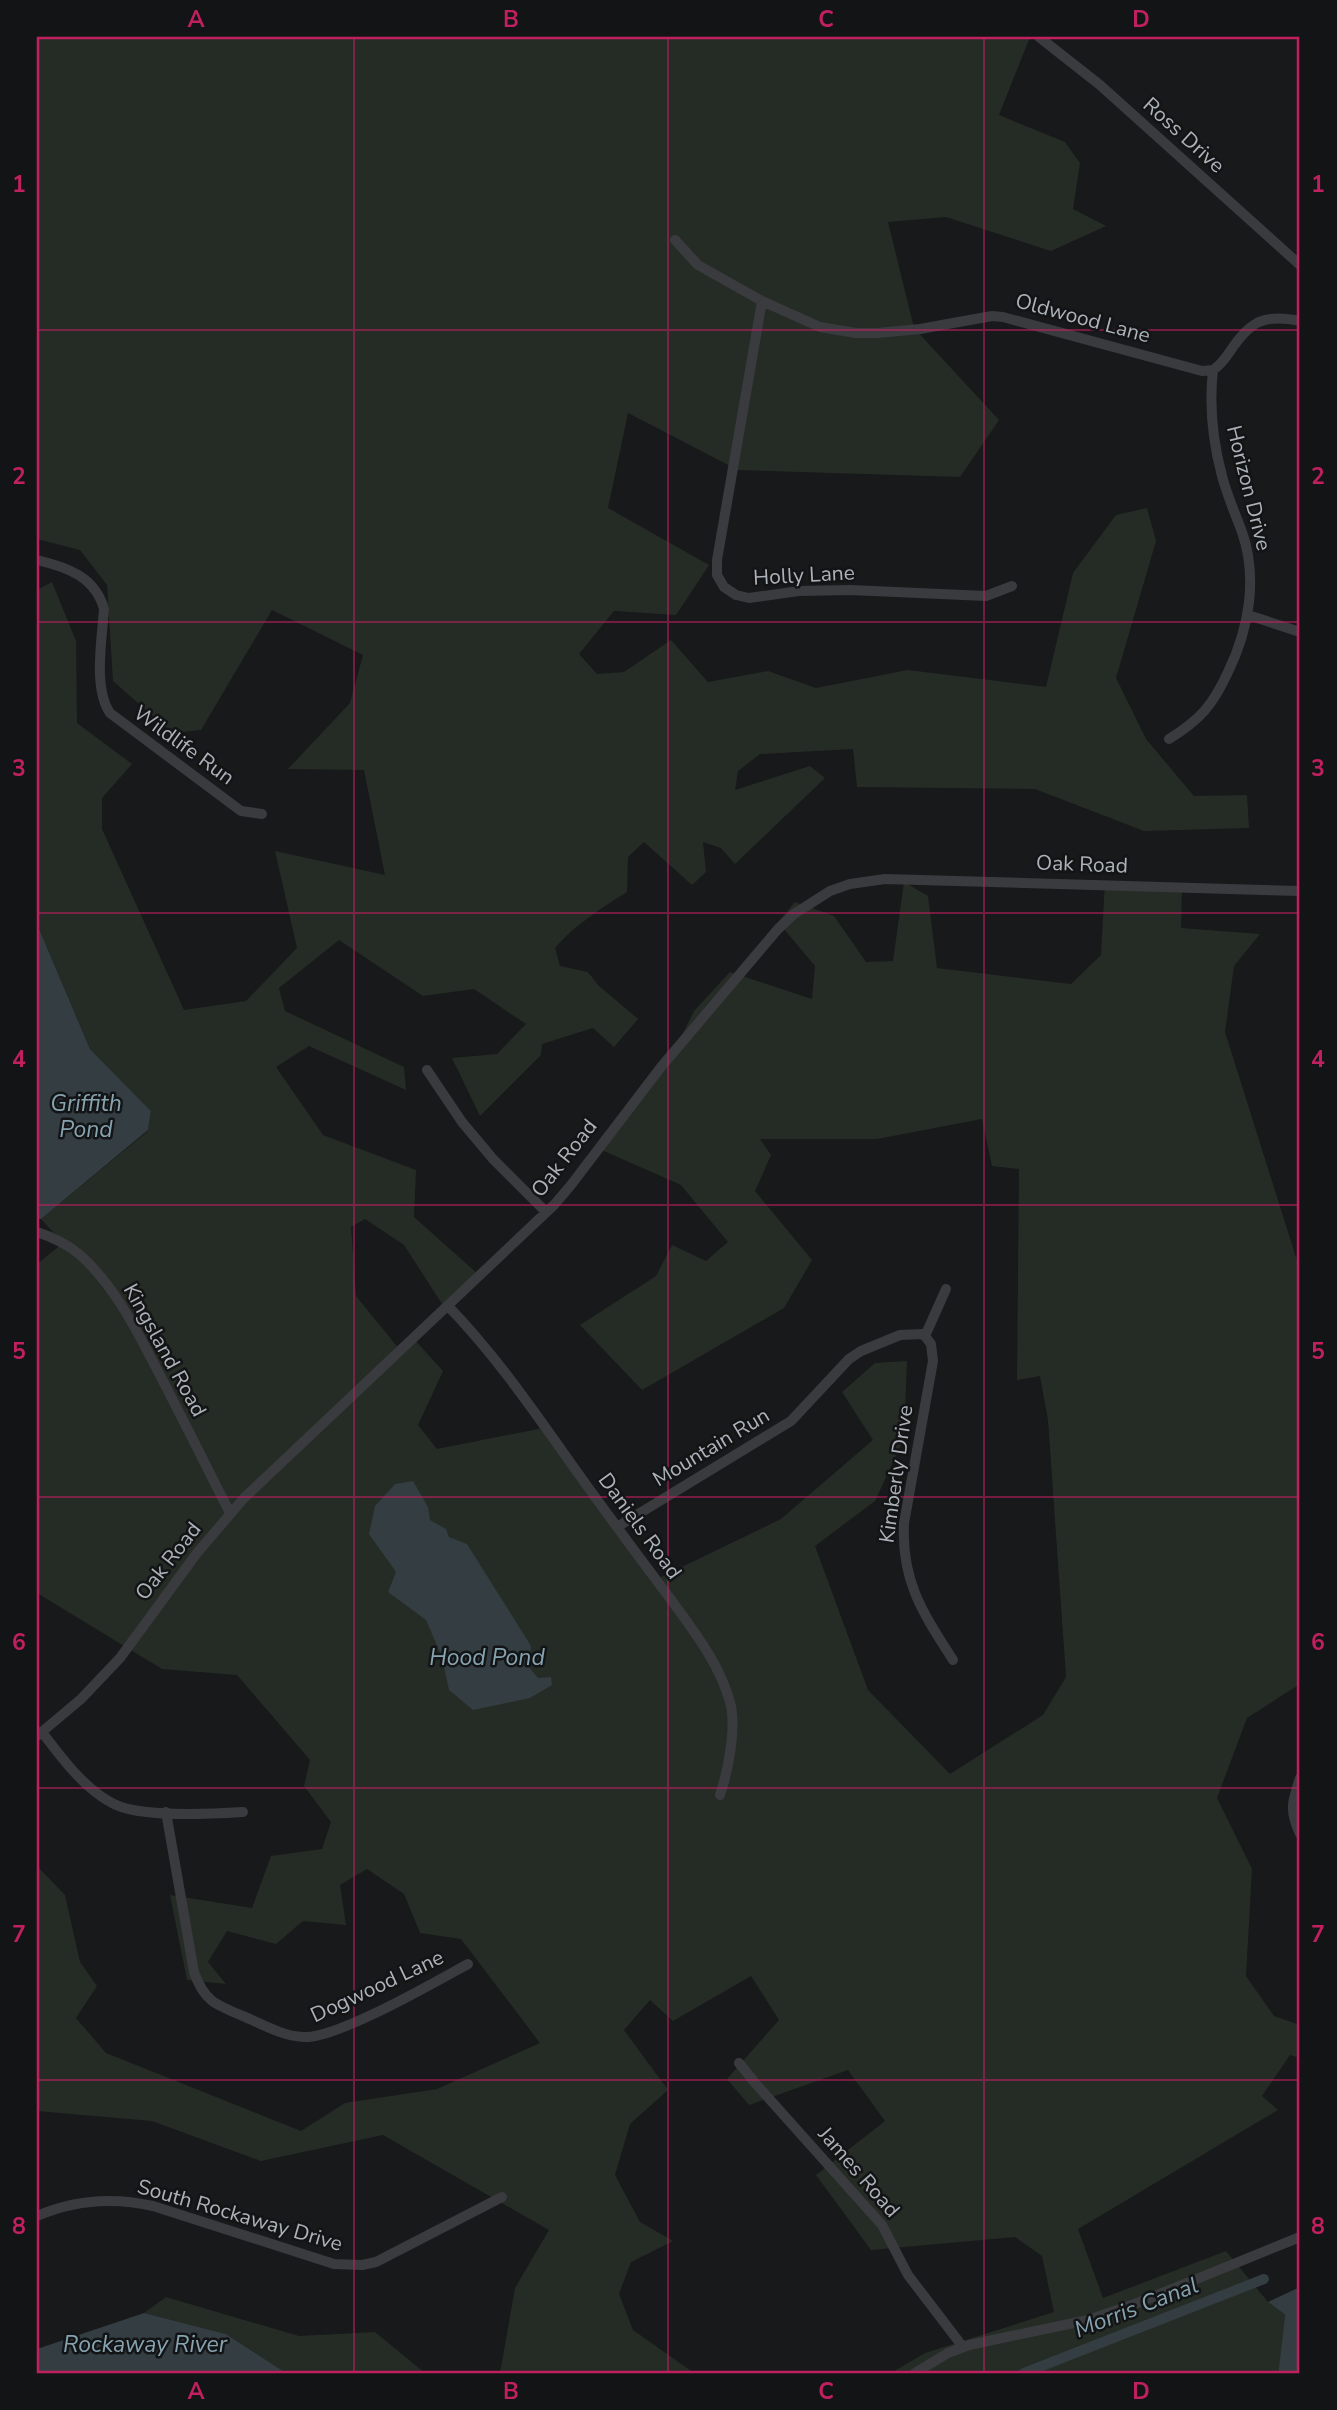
<svg xmlns="http://www.w3.org/2000/svg" width="1337" height="2410" font-family="'Nunito Sans',sans-serif">
<style>
.green{fill:#252c25}
.water{fill:#333d42}
.lines{fill:none;stroke-linecap:round;stroke-linejoin:round}
.canal{stroke:#333d42;stroke-width:10}
.river{stroke:#333d42;stroke-width:19}
.minor{stroke:#3a3b3f;stroke-width:10}
.grid{fill:none;stroke:#c12060;stroke-width:2;stroke-opacity:0.55}
.labels{text-anchor:middle;stroke-width:5;stroke-linejoin:round;paint-order:stroke}
.street-label{font-size:21px;fill:#acb2b9;stroke:#131415}
.water-label{font-size:23px;font-style:italic;fill:#87a3b0;stroke:#131415}
.neatline{fill:none;stroke:#c12060;stroke-width:2.5}
.grid-label{font-size:23px;text-anchor:middle;font-weight:bold;fill:#c12060}
</style>
<rect width="100%" height="100%" fill="#18191a"/>
<path class="green" d="M37,37h993l-31,78 66,27 15,21 -7,46 33,17 -55,25 -105,-34 -58,5 26,106 85,92 -39,57 -222,-7 -110,-57 -20,95 101,57 -33,50 -62,-4 -35,43 18,20 27,-2 47,-32 37,42 60,-11 48,17 92,-18 138,17 27,-114 43,-58 31,-7 9,33 -40,137 30,61 48,57 53,-1 2,33 -105,3 -109,-42 -178,-2 -4,-38 -93,5 -22,17 -3,19 75,-24 15,12 -90,86 -14,-16 -18,-6 3,30 -14,13 -48,-43 -16,15 -1,35c-25,16 -53,33 -72,56l5,18 28,6 10,13 40,34 -24,28 -21,-19 -51,16 -1,11 -61,61 -28,-58 45,-4 29,-30 -52,-35 -51,7 -84,-56 -60,48 6,23 119,56 2,23 -97,-44 -33,21 47,68 93,35 -2,47 65,58 -35,32 -40,-62 -39,-26 -14,8 5,69 44,54 13,-12 30,33 -25,54 19,24 106,-21 114,151 124,-60 92,-79 -31,-48 33,-29 32,-2 -3,77 -29,63 -60,45 53,144 82,84 93,-59 23,-38 -18,-257 -8,-44 -23,4 2,-211 -27,-3 -10,-47 -105,20h-117l11,16 -16,36 57,69 -28,48 -142,82 -62,-65 76,-49 16,-31 34,16 22,-19 -47,-57 -84,-37 73,-89 24,-48 36,-39 82,27 3,-33 -37,-44 17,-20 39,14 32,46 27,-1 11,-79 24,14 9,72 134,16 30,-29 4,-74 77,3 -1,44 79,6 -26,32 -9,66 75,238v414l-53,34 -30,80 35,71 -6,107 28,40 26,9v33l-10,-3 -28,41 16,14 -200,119 25,69 123,-47 42,51 32,24v47h-409l34,-20 129,-41 -12,-56 -27,-19 -144,13 -55,-75 69,-54 -37,-51 -99,35 -22,-26 52,-59 -28,-44 -78,45 -23,-21 -26,30 44,60 -38,34 -15,51 25,47 33,19 -42,21 -12,32 14,36 61,43h-194l15,-85 34,-58 -166,-95 -122,26 -109,-40 -115,-10v-245l28,29 15,67 17,24 -21,32 30,35 195,78 44,-28 92,-14 103,-46 -79,-104 -41,-6 -16,-39 -37,-25 -27,16 6,40 -43,-4 -27,23 -49,-13 -19,31 18,22 -39,-4 -17,-85 82,13 19,-52 51,-7 9,-27 -27,-36 6,-26 -73,-85 -75,-6 -125,-76v-329l26,-21 -22,-24 107,-88 3,-20 -61,-62 -53,-125v-334l15,-8 24,59 1,82 55,41 -30,34v31l82,181 62,-9 51,-53 -22,-97 110,24 -21,-105 -76,-1 62,-66 13,-48 -91,-45 -71,120 -29,3 -59,-52 -6,-96 -27,-35 -43,-11z
M166,2297l133,39 76,-4 50,41h-139l-60,-39 -82,-21z"/>
<path class="water" d="M37,924l53,125 61,62 -3,19 -107,89h-4z
M413,1481l15,26 2,13 16,9 3,8 18,7 64,102 -2,21 9,11 13,-1 1,8 -22,13 -57,12 -24,-20 -7,-33 -16,-37 -38,-28 8,-20 -27,-38 6,-28 20,-22z
M1300,2287v39l-32,-24z
M144,2313l82,21 60,39h-249v-24z"/>
<g class="lines">
<path class="canal" d="M1024,2373l240,-94"/>
<path class="river" d="M1288,2373l7,-60 5,-1"/>
<path class="minor" d="M1039,37l61,48 200,180
M675,240l23,25 64,36 58,26 36,6h21l43,-4 72,-13 11,1 199,54 11,-1
M762,301l-45,259v15l7,12 12,8 13,3 50,-7 51,-1 136,6 26,-10
M37,560c29,7 58,16 67,49 -2,30 -11,79 6,104l131,98 21,3
M1248,615l52,17
M1169,739c31,-19 44,-34 59,-67 21,-43 30,-94 14,-140 -7,-19 -15,-37 -20,-56 -9,-34 -13,-71 -9,-106 8,-5 13,-13 18,-20 20,-30 34,-36 69,-29
M427,1070l35,52 31,37 53,53
M37,1232c15,5 30,12 42,22 32,28 54,69 73,106 27,51 52,102 78,153
M448,1306c61,63 108,139 161,210 21,29 42,57 63,85 23,32 47,62 58,101 7,25 -2,69 -10,93
M925,1336l6,8 2,17 -29,162c-3,58 19,90 49,137
M925,1336l21,-47
M617,1527l174,-106 58,-62 12,-8 39,-16 22,-1 3,2
M42,1732c19,25 43,58 72,72 28,14 97,10 129,8
M37,1736l44,-37 39,-41 77,-105 47,-55 310,-293 17,-20 90,-118 117,-138 16,-15 36,-23 20,-7 35,-5 415,12
M1300,1778c-8,24 -11,32 0,56
M166,1812l28,160c10,29 22,33 49,44 19,8 39,20 60,21 32,3 132,-55 165,-73
M739,2063l17,21 126,141 26,50 55,72
M37,2216c37,-16 76,-19 116,-10l181,58 28,1 14,-3 126,-65
M915,2373l33,-20 21,-8 119,-25 52,-18 160,-65"/>
</g>
<path class="grid" d="M354,37v2336M668,37v2336M984,37v2336M37,330h1263M37,622h1263M37,913h1263M37,1205h1263M37,1497h1263M37,1788h1263M37,2080h1263"/>
<g class="labels">
<g class="street-label">
<text transform="translate(1184 135) rotate(42)" y="7">Ross Drive</text>
<text transform="translate(1083 318) rotate(15)" y="7">Oldwood Lane</text>
<text transform="translate(1249 488) rotate(76)" y="7">Horizon Drive</text>
<text transform="translate(804 575) rotate(-3)" y="7">Holly Lane</text>
<text transform="translate(184 745) rotate(36)" y="7">Wildlife Run</text>
<text transform="translate(1082 864) rotate(2)" y="7">Oak Road</text>
<text transform="translate(564 1158) rotate(-52)" y="7">Oak Road</text>
<text transform="translate(165 1350) rotate(61)" y="7">Kingsland Road</text>
<text transform="translate(711 1447) rotate(-31)" y="7">Mountain Run</text>
<text transform="translate(896 1474) rotate(-82)" y="7">Kimberly Drive</text>
<text transform="translate(640 1526) rotate(54)" y="7">Daniels Road</text>
<text transform="translate(168 1561) rotate(-52)" y="7">Oak Road</text>
<text transform="translate(377 1986) rotate(-25)" y="7">Dogwood Lane</text>
<text transform="translate(859 2172) rotate(49)" y="7">James Road</text>
<text transform="translate(240 2215) rotate(16)" y="7">South Rockaway Drive</text>
</g>
<g class="water-label">
<text x="86" y="1111">Griffith<tspan x="86" dy="26">Pond</tspan></text>
<text x="487" y="1665">Hood Pond</text>
<text transform="translate(1136 2307) rotate(-21)" y="8">Morris Canal</text>
<text x="145" y="2352">Rockaway River</text>
</g>
</g>
<rect width="1337" height="2410" fill="none" stroke="#131415" stroke-width="77"/>
<rect x="38" y="38" width="1260" height="2334" class="neatline"/>
<g class="grid-label">
<text x="196" y="27">A</text>
<text x="511" y="27">B</text>
<text x="826" y="27">C</text>
<text x="1141" y="27">D</text>
<text x="19" y="192">1</text>
<text x="1318" y="192">1</text>
<text x="19" y="484">2</text>
<text x="1318" y="484">2</text>
<text x="19" y="776">3</text>
<text x="1318" y="776">3</text>
<text x="19" y="1067">4</text>
<text x="1318" y="1067">4</text>
<text x="19" y="1359">5</text>
<text x="1318" y="1359">5</text>
<text x="19" y="1650">6</text>
<text x="1318" y="1650">6</text>
<text x="19" y="1942">7</text>
<text x="1318" y="1942">7</text>
<text x="19" y="2234">8</text>
<text x="1318" y="2234">8</text>
<text x="196" y="2399">A</text>
<text x="511" y="2399">B</text>
<text x="826" y="2399">C</text>
<text x="1141" y="2399">D</text>
</g>
</svg>
